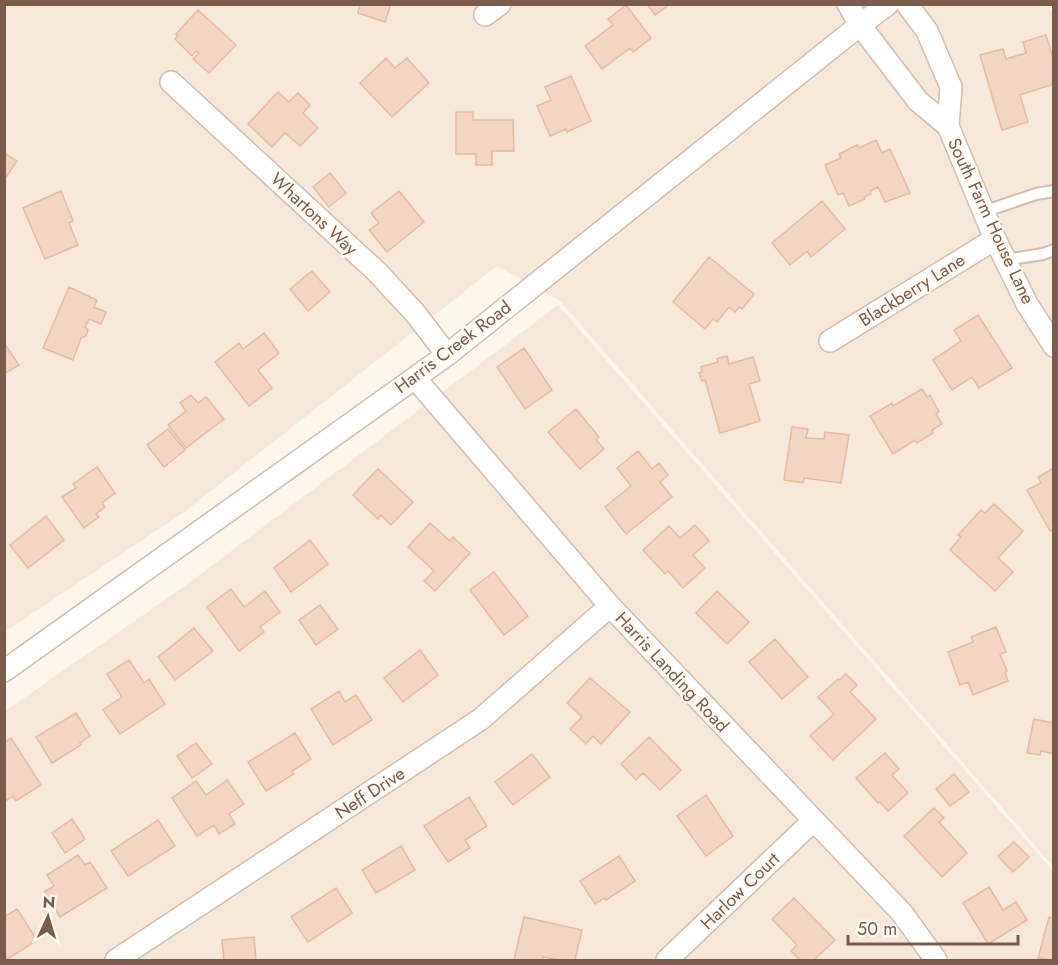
<svg xmlns="http://www.w3.org/2000/svg" width="1058" height="965" font-family="Jost,sans-serif">
<style>
.residential{fill:#f5e8da}
.building{fill:#f3d5c3;stroke:#e6bba3;stroke-width:1.5}
.lines{fill:none;stroke-linecap:round;stroke-linejoin:round}
.lane-casing{stroke:#d1beb0;stroke-width:14}
.street-casing{stroke:#d1beb0;stroke-width:24}
.lane{stroke:#fff;stroke-width:10}
.street{stroke:#fff;stroke-width:21}
.labels{text-anchor:middle;stroke-width:4.5;stroke-linejoin:round;paint-order:stroke}
.street-label{font-size:18px;fill:#7a5c4d;stroke:#fffaf3}
</style>
<rect width="100%" height="100%" fill="#fdf6ec"/>
<path class="residential" d="M1045,4l8,8v854l-493,-565 -63,-35 -314,247 -178,119v-627z
M558,305l495,566v89h-1048v-249l177,-123z"/>
<path class="building" d="M360,4h31l-6,18 -27,-9z
M647,4h23l-15,11z
M626,5l25,33 -18,14 -3,-4 -28,21 -17,-23 28,-21 -5,-6z
M198,10l38,35 -27,28 -16,-14 6,-6 -3,-2 -4,5 -17,-17 3,-3 -2,-2z
M1046,35l8,27v22l-34,11 8,27 -26,8 -22,-75 23,-6 3,10 20,-6 -3,-11z
M386,58l9,10 12,-10 22,25 -37,34 -32,-34z
M571,76l20,45 -24,11 -1,-3 -16,7 -13,-30 14,-6 -6,-13z
M278,92l11,10 9,-9 12,12 -7,8 15,15 -18,18 -15,-13 -13,14 -24,-23z
M456,112h17v8h40l1,31h-22v14h-16v-11h-20z
M876,140l6,13 8,-4 20,44 -25,9 -7,-15 -8,4 1,3 -7,3 1,2 -16,7 -6,-13 -5,2 -13,-30 16,-7 -2,-4 18,-9 2,3z
M4,153l13,8 -13,19z
M330,173l16,20 -17,14 -16,-20z
M61,191l12,30 -4,2 9,22 -33,14 -22,-51z
M399,191l25,31 -37,30 -18,-22 10,-7 -8,-10z
M822,201l23,28 -34,28 -4,-6 -17,14 -18,-22z
M709,257l45,37 -12,15 -3,-2 -4,5 -6,-5 -12,15 -4,-3 -8,10 -32,-27z
M312,271l18,21 -22,19 -18,-22z
M69,287l28,13 -3,7 12,5 -5,12 -12,-5 -4,8 3,3 -2,6 -5,2 -8,22 -30,-12z
M978,315l34,53 -33,20 -7,-11 -20,13 -19,-30 28,-19 -7,-11z
M264,333l15,20 -21,17 14,18 -23,18 -34,-44 24,-19 4,6z
M4,343l15,22 -15,9z
M524,348l28,42 -27,19 -28,-42z
M727,356l2,8 24,-7 7,24 -11,3 11,37 -40,12 -15,-53 -3,1 -3,-8 3,-1 -1,-5 17,-5 -1,-3z
M922,389l5,8 3,-2 9,17 -3,2 6,10 -10,6 1,3 -16,10 -2,-3 -22,14 -23,-38 22,-13 1,3z
M191,395l7,8 8,-6 18,22 -38,29 -18,-23 18,-14 -6,-8z
M576,409l23,28 -3,3 8,9 -24,20 -32,-37z
M792,427l16,2 -2,9 18,1 1,-7 24,3 -8,48 -37,-5 -1,5 -19,-3z
M168,429l17,21 -21,17 -17,-22z
M638,451l14,18 7,-6 9,12 -8,7 12,15 -46,37 -21,-27 26,-21 -14,-18z
M97,467l18,26 -13,10 3,4 -9,7 3,3 -15,11 -22,-31 14,-9 -3,-4z
M1054,468v61l-4,2 -23,-41 14,-7 -3,-6z
M378,469l35,33 -22,23 -10,-10 -3,4 -25,-24z
M994,504l29,27 -25,27 15,14 -18,19 -45,-41 11,-13 -3,-2 23,-25 4,3z
M46,516l18,24 -36,28 -18,-23z
M430,523l20,18 3,-4 17,16 -35,38 -11,-10 10,-10 -26,-24z
M695,525l14,16 -16,14 12,13 -22,20 -15,-17 -3,3 -22,-24 26,-24 11,12z
M310,540l18,24 -37,28 -17,-24z
M494,572l34,44 -24,19 -34,-45z
M231,589l13,18 21,-16 15,21 -20,15 4,5 -25,19 -32,-44z
M717,591l32,31 -22,22 -31,-31z
M320,605l18,24 -22,16 -17,-25z
M996,627l10,25 -6,2 7,17 -2,1 3,9 -35,14 -5,-13 -8,3 -12,-33 25,-10 -2,-5z
M194,628l19,23 -38,29 -17,-23z
M775,639l33,38 -26,22 -33,-37z
M420,650l18,25 -35,27 -19,-24z
M129,660l15,23 5,-4 16,25 -45,30 -17,-24 19,-13 -15,-23z
M846,674l11,11 -7,7 26,27 -43,41 -23,-24 24,-22 -16,-17 20,-18 1,1z
M590,678l40,34 -29,32 -8,-8 -7,8 -16,-15 12,-12 -15,-14z
M339,691l6,11 11,-7 16,25 -39,25 -22,-36z
M76,713l14,23 -10,7 1,2 -29,18 -16,-26z
M1034,719l20,4v31l-13,-3 -1,4 -13,-2z
M295,733l16,26 -19,12 2,3 -28,17 -18,-29z
M649,737l32,33 -21,20 -17,-17 -7,7 -15,-16z
M11,738l30,47 -25,16 -3,-5 -9,6v-59z
M196,743l16,21 -20,14 -15,-22z
M885,753l14,16 -7,6 16,18 -20,18 -8,-9 -2,1 -22,-25z
M532,754l18,23 -37,28 -18,-23z
M954,774l15,18 -19,14 -14,-17z
M227,780l17,24 -15,10 6,10 -16,10 -5,-9 -17,11 -25,-38 24,-17 10,14z
M706,795l27,41 -27,20 -29,-40z
M469,797l18,29 -22,14 5,8 -22,14 -24,-36z
M934,808l10,10 -5,4 28,31 -25,24 -38,-41z
M72,819l13,20 -20,14 -13,-20z
M158,820l17,26 -47,30 -17,-25z
M1014,842l15,15 -16,15 -15,-16z
M401,846l14,24 -39,23 -14,-23z
M78,855l7,10 5,-3 17,26 -47,29 -16,-25 10,-6 -7,-11z
M619,856l16,25 -29,19 -2,-2 -9,6 -15,-23z
M989,887l14,23 13,-8 11,18 -39,24 -25,-41z
M336,888l16,25 -44,29 -17,-25z
M794,898l41,42 -21,20h-14l-9,-9 6,-6 -25,-26z
M17,909l20,31 -29,19 -4,-6v-39l2,2z
M524,917l58,13 -7,30h-15l-17,-3 -1,3h-28z
M1049,917l5,1v42l-16,-2z
M254,937l2,23h-32l-2,-20z"/>
<g class="lines">
<g class="lane-casing">
<path id="lane" d="M983,212l53,-18 18,-3
M1005,260l38,-6 11,-4"/>
</g>
<g class="street-casing">
<path id="street" d="M848,4l12,21 58,76 30,25 47,113 32,65 27,42
M907,4l20,27 24,56 -3,39
M485,15l15,-11
M171,82l206,190 38,41 32,42
M830,341l165,-102
M415,378l195,228 292,307 34,47
M4,671l443,-316 413,-330 28,-21
M116,960l365,-241 129,-113
M667,960l146,-139"/>
</g>
<use href="#lane" class="lane"/>
<use href="#street" class="street"/>
</g>
<g class="labels">
<g class="street-label">
<text transform="translate(314 214) rotate(43)" y="6">Whartons Way</text>
<text transform="translate(991 221) rotate(65)" y="6">South Farm House Lane</text>
<text transform="translate(912 290) rotate(-32)" y="6">Blackberry Lane</text>
<text transform="translate(453 347) rotate(-37)" y="6">Harris Creek Road</text>
<text transform="translate(672 672) rotate(47)" y="6">Harris Landing Road</text>
<text transform="translate(370 793) rotate(-33)" y="6">Neff Drive</text>
<text transform="translate(740 891) rotate(-44)" y="6">Harlow Court</text>
</g>
</g>
<rect width="1058" height="965" fill="none" stroke="#7a5c4d" stroke-width="12"/>
<g transform="translate(48 917) rotate(4)" stroke="#fffaf3" stroke-width="4.5" paint-order="stroke">
<path d="M0-4.5L10 22L0 15L-10 22Z" fill="#7a5c4d"/>
<text y="-9" font-size="16" font-weight="bold" text-anchor="middle" fill="#7a5c4d">N</text>
</g>
<path d="M848 935v9h170v-9" fill="none" stroke="#7a5c4d" stroke-width="3"/>
<text x="857" y="935" font-size="18" fill="#7a5c4d" stroke="#fffaf3" stroke-width="4.5" paint-order="stroke">50 m</text>
</svg>
